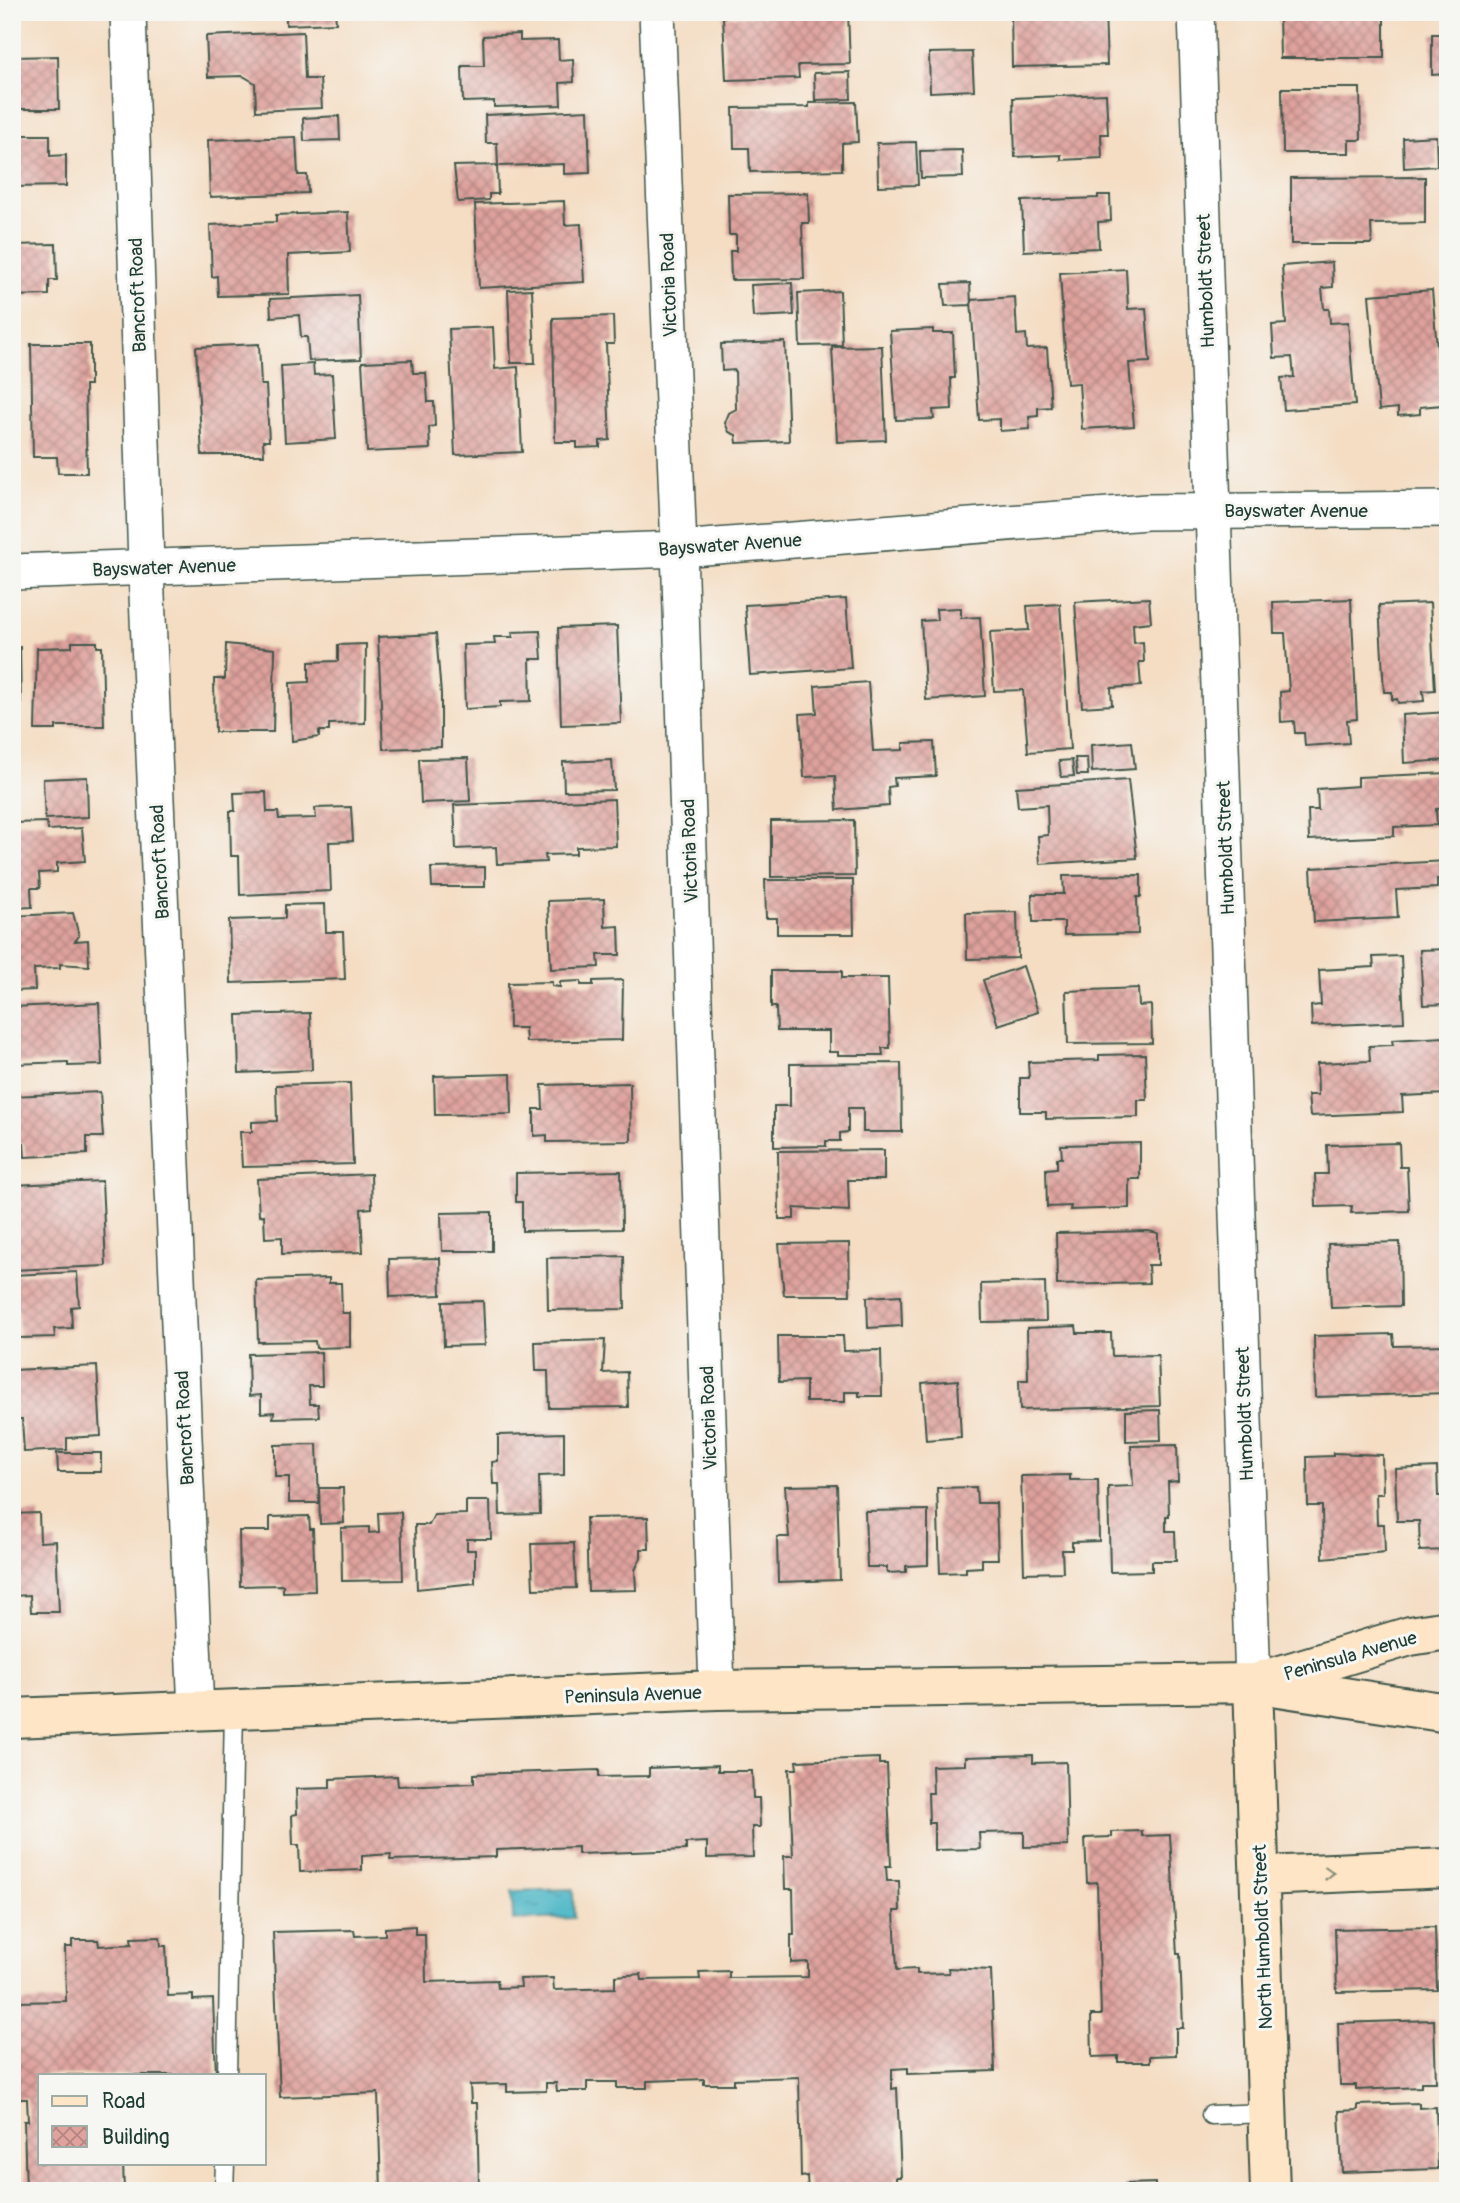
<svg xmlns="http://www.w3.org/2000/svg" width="1460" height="2203" font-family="Pangolin,sans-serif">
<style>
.water{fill:url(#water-ripples);stroke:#347a7d;stroke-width:2}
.building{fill:url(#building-cross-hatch)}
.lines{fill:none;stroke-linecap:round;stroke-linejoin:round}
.lane-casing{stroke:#3f5549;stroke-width:21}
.street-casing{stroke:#3f5549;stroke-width:38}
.secondary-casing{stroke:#3f5549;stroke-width:42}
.lane{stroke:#fff;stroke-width:18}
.street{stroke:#fff;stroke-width:35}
.secondary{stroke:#fde5c5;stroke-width:38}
.oneway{stroke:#8e917c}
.labels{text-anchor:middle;stroke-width:6;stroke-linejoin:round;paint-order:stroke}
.street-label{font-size:19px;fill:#1f3d34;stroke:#f6f6f2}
</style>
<defs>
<pattern id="water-ripples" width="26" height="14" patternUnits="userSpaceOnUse" patternTransform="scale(1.75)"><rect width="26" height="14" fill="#4ab6c6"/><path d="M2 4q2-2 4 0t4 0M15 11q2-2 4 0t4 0" fill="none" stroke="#3d95a2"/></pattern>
<pattern id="building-cross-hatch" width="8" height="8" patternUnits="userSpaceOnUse" patternTransform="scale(1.75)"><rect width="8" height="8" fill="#dfa29d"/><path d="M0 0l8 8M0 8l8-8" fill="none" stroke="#b48581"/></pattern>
</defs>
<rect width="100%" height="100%" fill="#f6f6f2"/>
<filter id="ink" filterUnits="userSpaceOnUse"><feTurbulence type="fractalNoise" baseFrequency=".0143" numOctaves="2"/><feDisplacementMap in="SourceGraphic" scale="14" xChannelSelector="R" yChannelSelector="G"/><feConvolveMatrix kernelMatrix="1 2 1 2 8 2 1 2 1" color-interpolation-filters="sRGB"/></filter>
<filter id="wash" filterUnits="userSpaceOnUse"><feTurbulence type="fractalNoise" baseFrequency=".00686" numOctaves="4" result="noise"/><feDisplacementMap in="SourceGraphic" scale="28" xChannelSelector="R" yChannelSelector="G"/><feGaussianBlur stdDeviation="1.57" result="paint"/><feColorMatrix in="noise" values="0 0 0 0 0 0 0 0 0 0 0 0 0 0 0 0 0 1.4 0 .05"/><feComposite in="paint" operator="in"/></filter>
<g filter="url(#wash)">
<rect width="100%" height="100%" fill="#f4ddc3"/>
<path class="water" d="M573,1889l1,29 -61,2 -1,-29z"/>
<g id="blocks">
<path class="building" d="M286,12h49l1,11 -50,2z
M458,12h56v3l-55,2z
M848,12l2,52 -52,1 1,13 -73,2 -3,-63z
M1011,12h94l2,53 -95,2z
M1279,12h105v46h-104z
M303,32l2,47h15l2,29 -66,3 -1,-28 -12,-7 -35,1 -2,-41z
M520,34v7l38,-1 1,20 14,-1 1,23 -14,1 1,22 -67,2v-6l-31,1 -1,-36h22l-1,-30z
M1432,34h16v40l-16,1z
M972,52l2,38 -44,2 -1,-39z
M58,56l1,53h-47v-52z
M850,72l1,27 -36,1 -1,-27z
M1282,88h78l1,52h-12v13h-66z
M1106,94l2,40h-7l1,24 -41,2v-5l-46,2 -2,-59z
M856,102l2,40 -16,1v27l-92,2 -1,-24h-15l-1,-40 76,-1v-4z
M588,110l2,63 -26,1v-10l-66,2 -1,-23h-11l-1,-28z
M339,116l1,24 -36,1 -1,-23z
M12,135h38v21l16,-1v31l-54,1z
M1436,136l1,30 -33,2 -1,-30z
M296,137l2,38h9l1,18 -98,4 -2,-57z
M916,142l2,43 -40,1 -1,-43z
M962,150l1,27 -42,1 -1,-27z
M497,165l1,29h-9v6l-31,2 -4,-36z
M1425,177v46l-54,1 1,20h-81v-66z
M808,193l1,30h-7l2,56 -73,1 -1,-29h6v-16h-7l-1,-41z
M1098,195h12l1,26 -13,1 1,26 -75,3 -2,-50 76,-3z
M564,201l1,24 16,-1 3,58 -105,6 -4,-84z
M348,212l2,40 -62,3 1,39 -71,2 -1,-20 -5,1 -2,-52 66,-3v-7z
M56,244l1,36h-8v15l-37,1v-51z
M1332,262l1,25 -11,1 2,21h5l1,14 18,-1 7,83 -71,5 -3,-32 13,-1 -2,-20 -18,1 -2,-33 14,-1 -4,-58z
M1126,269l2,40 18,-1 4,54 -21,1 5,63 -52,3 -3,-46 -12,1 -7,-111z
M792,283l2,32 -41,2 -2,-32z
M970,283l1,22 -26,1 -2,-22z
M532,289l3,74h-24l-3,-73z
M1432,290l10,115 -22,2v7l-22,2v-8l-19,2 -10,-115z
M840,291l2,54 -42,1 -2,-53z
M358,295l3,64 -52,2 -2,-24h-6l-2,-22 -28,2 -1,-18z
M1015,297l2,38 9,-1 1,15 20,-1 4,59 -13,1v8l-9,1 1,12 -30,2v-12l-21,1 -8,-120z
M613,316l1,28h-8l4,96 -10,1v6l-23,1v-6h-22l-2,-124z
M493,327l2,42 23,-2 4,85 -67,3 -6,-126z
M933,329v4h20l2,45h-4l1,31 -19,1 1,9 -38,1 -6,-89z
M785,342l4,99 -52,2 -1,-8 -7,-3 -4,-9 4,-10 7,-4 -1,-39 -13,1 -1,-27z
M31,344h59v41h-5l2,88h-29l-1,-16h-24z
M259,344l2,41h5l3,56h-6l1,14h-62l-6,-108z
M882,346l4,94 -49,2 -5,-95z
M412,360l1,13h13l2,29h6l1,24 -6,1 1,22 -63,3 -5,-90z
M313,364l1,11 18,-1 4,65 -51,3 -4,-76z
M1149,598l2,24 -18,2 1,19 9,-1 1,20h-5l2,24 -30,2 1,17 -30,2 -7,-105z
M846,599l5,69 -101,7 -5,-70z
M1351,599l6,120 -10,1 2,23 -44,3 -1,-13h-9l-1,-12 -13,1 -1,-30 9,-1 -4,-58h-11l-1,-31z
M1430,603l5,87 -12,1 1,10 -26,2 -1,-4 -5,1v-8h-8l-5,-87z
M1060,604l10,145 -42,3 -5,-62 -29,1 -4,-59 39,-2 -2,-24z
M961,608v10l19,-1 5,79 -59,4 -5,-79 16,-1 -1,-11z
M617,626l4,97 -60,2 -3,-97z
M540,631l2,28h-12l1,42 -31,1v5l-35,2 -2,-64 32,-1 -1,-7h19l-1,-5z
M436,634l5,60v53l-58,2 -5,-112z
M72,642h25v5h5l2,79h-48v4h-21l2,-82 35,-1z
M226,644l49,5 -2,83h-58l-1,-53h11z
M366,644l-1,79 -36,1v7h-10v6l-27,4 -2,-58 19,-1v-20l29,-1v-16z
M12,647h8l1,65h-9z
M868,682l5,69 30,-1v-7l31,-1 2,34 -42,2 1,8 -7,1 1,19 -52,4 -2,-34 -31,1 -4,-63 17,-1 -2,-27z
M1448,712v48l-44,3 -2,-48z
M1132,742l3,27 -43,3 -1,-27z
M468,758l2,43 -49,2 -2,-44z
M1075,758h12l1,17h-11z
M612,760l2,30 -50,1 -1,-29z
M1072,760l2,16 -13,1 -2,-16z
M1448,773v35l-12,1 1,16 -43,2v9l-85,4 -1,-30h10l-1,-21 41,-3v-9z
M87,777l1,40 -43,2 -2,-40z
M1128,780l9,78 -97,6 -2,-28 10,-1 -1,-30 -29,2 -2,-20z
M266,792l1,20h11l1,7 37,-1 -1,-10 36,-1 2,34 -24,1 2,49 -91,4 -1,-39h-8l-1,-45h5l-1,-18z
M614,799l2,47 -40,1v7l-31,1 1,7 -49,2 -1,-17 -40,2 -2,-44z
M854,820l1,56 -84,1v-56z
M47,822l1,8 34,-2 3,33 -28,2v9l-18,1 1,15h-9l1,19 -20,1v-85z
M1447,861l1,17 -11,1v9l-41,2 2,28 -84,4 -3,-54z
M485,867v20h-53l-1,-19z
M1141,875v22h-4l1,37 -74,1v-13h-31l-1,-28h32l-1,-18z
M765,880h88l1,54h-77v-16h-11z
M604,899l1,28 14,-1 1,29h-22l1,12 -48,2 -3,-68z
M325,904l1,28h17l2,47 -114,4 -2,-63 56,-2v-13z
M1017,912l1,46 -51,1 -1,-46z
M73,913l6,23 -4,5 13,-1 1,26 -29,-2v4l-26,1 1,21 -23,1v-75z
M1448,949v55l-25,1 -3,-55z
M1401,956l3,66 -92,4 -1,-20 10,-1 -2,-35 55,-3 -1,-10z
M1023,966l15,46 -40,13 -15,-45z
M771,971h71v7h46l2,70h-8l1,7h-45v-3h-9v-21h-52l-1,-24h-5z
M623,980l-1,60 -96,2 -1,-14h-16l-1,-45 44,-1v4l8,1v-5l21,-1v4h12v-4z
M1138,988l1,18 12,-1 1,38 -84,1 -2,-53z
M99,1003l3,62 -34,1v-4l-56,2v-57z
M310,1013l2,57 -73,3 -2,-58z
M1444,1037l3,57 -45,2 1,16 -93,4 -2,-21h10l-1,-32 53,-2 -1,-15 24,-1 -1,-5z
M1145,1054l2,46h-9v17l-92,2v-7h-26v-34h9l-1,-16 71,-2v-5z
M901,1063l1,69h-39v-24h-15v24l-8,1v8h-14v5l-52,1v-41h16v-42z
M511,1074l1,40 -77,1 -1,-39z
M350,1083l3,81 -111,3 -2,-35h12v-10l25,-1 -1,-36z
M630,1083l1,58 -84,1v-7l-13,1v-27h9l-1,-24z
M100,1092l3,45h-16v17l-62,3 -1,-14 -11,1 -1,-48z
M1140,1143v36h-11v29l-59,2 1,-4 -24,1 -1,-38 11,-1v-10h5l-1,-13z
M1399,1143l1,24h7l2,44 -58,2 1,-7 -36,1 -1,-33h13l-1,-29z
M884,1150v30h-36l1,31 -55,-3v11h-15l-1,-68z
M621,1171l1,58 -100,2v-29h-6v-29z
M371,1174l1,34 -11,1 2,43 -81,2v-17l-17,1 -1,-23 -5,1 -2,-37z
M102,1181l4,85 -94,4v-85z
M492,1212v39h-50l-1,-38z
M1148,1231l10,2v32h-10l1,18 -92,2 -1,-52z
M1400,1242l1,64 -70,2 -3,-64z
M849,1243l1,52h-66l-5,-51z
M624,1256l1,53 -77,1 -1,-52z
M440,1258l1,37 -51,2 -1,-38z
M77,1272l2,34 -8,1 1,21 -18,1 1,8 -36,1 -1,-28h-6v-35z
M329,1278v5h12l1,30h8v34l-34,1 -1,-7 -57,1 -2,-62z
M1045,1282l1,39 -64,1 -1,-38z
M901,1295l1,31 -34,2 -1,-31z
M483,1301l2,44 -41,1 -1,-44z
M1076,1326l1,7h34l1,23 46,-1 2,51 -140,4 -1,-30h9l-1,-52z
M1393,1334l1,12 54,-1v48l-133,4 -1,-61z
M778,1336h65l1,15 37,-1 1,46h-23v-4h-14v10h-39v-21l-27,1z
M605,1340l-2,33 24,-1 1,35 -79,1 -1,-37h-12l-1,-29z
M321,1352l1,34h-13l1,18h8l1,13 -46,1 1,-6 -13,1v-18l-12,1 -1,-42z
M97,1366l4,70 -34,2v12l-43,2 -2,-33h-7l-2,-49z
M958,1380l3,57 -35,3 -4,-57z
M1160,1410l1,30 -35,1v-30z
M564,1433v42l-25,1 1,38 -40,1 -1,-31h-6l-1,-22 6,-1v-26z
M317,1444l2,59h-30v-26h-14v-32z
M1177,1445l1,36 -10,1 1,34h-3v15h9l1,30h-24v10l-42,1 -2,-85 25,-1 -2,-40z
M57,1453h44v19h-43z
M1333,1453l49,2 1,39h-7l1,30h7l1,28 -62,6 -1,-52h-14l-1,-49 26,-1z
M1437,1467l1,29h10v54l-28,1 -1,-30h-22l-2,-52z
M1070,1475v5h28l1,61 -27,1v8h-10l1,22 -39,1 -3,-97z
M837,1485l3,95 -62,2 -1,-45h12l-4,-51z
M976,1487l1,16h19l2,56h-16v8l-16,1v4l-26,1 -3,-85z
M319,1488h24l1,35 -24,1z
M466,1501h24l1,38h-24v11h8v33l-58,6 -2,-64h14l5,-10 32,-1z
M928,1510v55l-22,1v6l-19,1v-6h-20l-2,-56z
M401,1512l2,68 -61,1 -1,-53 28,-1v6l10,-1 -1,-19z
M39,1513l1,29 16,-1 3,71h-28l-1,-17 -18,1v-82z
M309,1516l1,13h3l2,62 -32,1v-7l-43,1 -1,-55h31v-14z
M648,1517l1,32h-8v9l-6,12 1,20 -48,1 -2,-73z
M574,1543l2,45 -43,1 -2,-45z
M1033,1755v8l33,-1 2,84 -44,1v-15l-45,1 1,16 -46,1v-27h-5l-1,-30h5l-1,-27 33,-1v-8z
M879,1758v6h8l4,102h-5l1,15h12l1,30h-6l3,59 20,-1v5l32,-1 -1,-5 43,2 4,101 -87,3v-6l-16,1v20l5,-1 4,89h-5v14h-88l-1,-15 -6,1 -2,-100 -65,2v5h-30v-5l-57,2v7h-30v-6h-30v9h-30l-1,-8h-10v8l-39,1v-8l-37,1 1,18h6l2,88h-98l-3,-98 -98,4 -7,-165 81,-2 1,6 30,-1v-7l30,-2v8h10l1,48 71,-2 1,8 23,-1 -1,-8 33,-1 1,12 61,-2v-12l26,-2 1,6 58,-1 -1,-7 30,-1v7l79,-1v-15l-17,1v-28h3l-1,-46h-8l-1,-33h9l-4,-87h8l-1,-8z
M718,1765v6h34l1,27h6l1,29h-8l1,30 -46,1v-16l-21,1v7l-108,4v-7l-82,3v7l-106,3 1,-6 -29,2v14l-62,2 -1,-27h-6l-1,-30 5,-1 -1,-25 34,-1v-9l67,-3 1,10 76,-3v-9l125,-4v7l50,-1v-8z
M1142,1831v5l28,-1 7,119h3l3,74h-7v27l-26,1v6h-32v-6l-26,1 -1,-42h10l-4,-133 -10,1 -2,-45 27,-1v-5z
M1435,1927l2,63 -100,2 -2,-63z
M160,1937l1,9h5l2,50 25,-1v5l20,-1 3,76h-176v88h83l1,28h-98l-2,-70h4l-1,-22h-15v-93h5v-4l49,-1 -1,-54h7v-7h26l1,6 33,-2 -1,-6z
M1434,2020l2,62h-15v5l-65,3v-5h-16l-2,-62z
M1419,2103v5l17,-1 2,62 -96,3 -3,-61 19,-1v-5z
M1155,2183v8h-30v-7z
M976,2185v3l22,-1 1,4h-44v-5z
M944,2186v5h-30v-4z"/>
</g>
</g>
<g filter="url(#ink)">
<use href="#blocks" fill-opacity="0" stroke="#3f5549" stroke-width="2"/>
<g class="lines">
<g class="lane-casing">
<path id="lane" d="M227,2075l7,-366
M1211,2115l57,-2
M224,2191l1,-28"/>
</g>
<g class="street-casing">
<path id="street" d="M128,12l19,583 49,1116
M657,12l22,537 38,1141
M1196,12l57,1671
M12,572l667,-23 468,-37 301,-3"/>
</g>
<g class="secondary-casing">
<path id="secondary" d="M1264,1680l146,-44 38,-6
M1253,1683l17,508
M12,1718l705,-28 536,-7 195,30
M1261,1876l187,-8"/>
</g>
<use href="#lane" class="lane"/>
<use href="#street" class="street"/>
<use href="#secondary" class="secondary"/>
</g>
<defs><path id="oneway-chevron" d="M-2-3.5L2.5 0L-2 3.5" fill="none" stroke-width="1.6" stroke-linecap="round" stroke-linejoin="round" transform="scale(1.75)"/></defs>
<use class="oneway" href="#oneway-chevron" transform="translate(1329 1873) rotate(-2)"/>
</g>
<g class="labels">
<g class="street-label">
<text transform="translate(1205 281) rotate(-92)" y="7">Humboldt Street</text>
<text transform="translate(668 285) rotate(-92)" y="7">Victoria Road</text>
<text transform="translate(137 295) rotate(-92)" y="7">Bancroft Road</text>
<text x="1296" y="517">Bayswater Avenue</text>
<text transform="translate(730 544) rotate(-4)" y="7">Bayswater Avenue</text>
<text transform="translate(164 567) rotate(-2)" y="7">Bayswater Avenue</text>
<text transform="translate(1225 848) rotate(-92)" y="7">Humboldt Street</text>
<text transform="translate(689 851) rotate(-92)" y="7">Victoria Road</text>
<text transform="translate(159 862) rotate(-93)" y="7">Bancroft Road</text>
<text transform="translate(1244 1414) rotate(-92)" y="7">Humboldt Street</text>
<text transform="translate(708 1418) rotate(-92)" y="7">Victoria Road</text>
<text transform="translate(184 1428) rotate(-93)" y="7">Bancroft Road</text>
<text transform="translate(1350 1655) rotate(-16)" y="7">Peninsula Avenue</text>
<text transform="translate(633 1694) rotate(-2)" y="7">Peninsula Avenue</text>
<text transform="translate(1262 1937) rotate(-92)" y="7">North Humboldt Street</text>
</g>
</g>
<rect width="1460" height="2203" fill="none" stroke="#f6f6f2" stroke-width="42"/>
<rect x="38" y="2074" width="228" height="91" fill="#f6f6f2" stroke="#a0aca6" stroke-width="2"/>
<rect x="52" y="2096" width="35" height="10" fill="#fde5c5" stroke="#a0aca6" stroke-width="2"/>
<text x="102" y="2108" font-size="21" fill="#1f3d34">Road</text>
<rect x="52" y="2126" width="35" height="21" fill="url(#building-cross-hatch)" stroke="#a0aca6" stroke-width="2"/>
<text x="102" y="2144" font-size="21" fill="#1f3d34">Building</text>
</svg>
